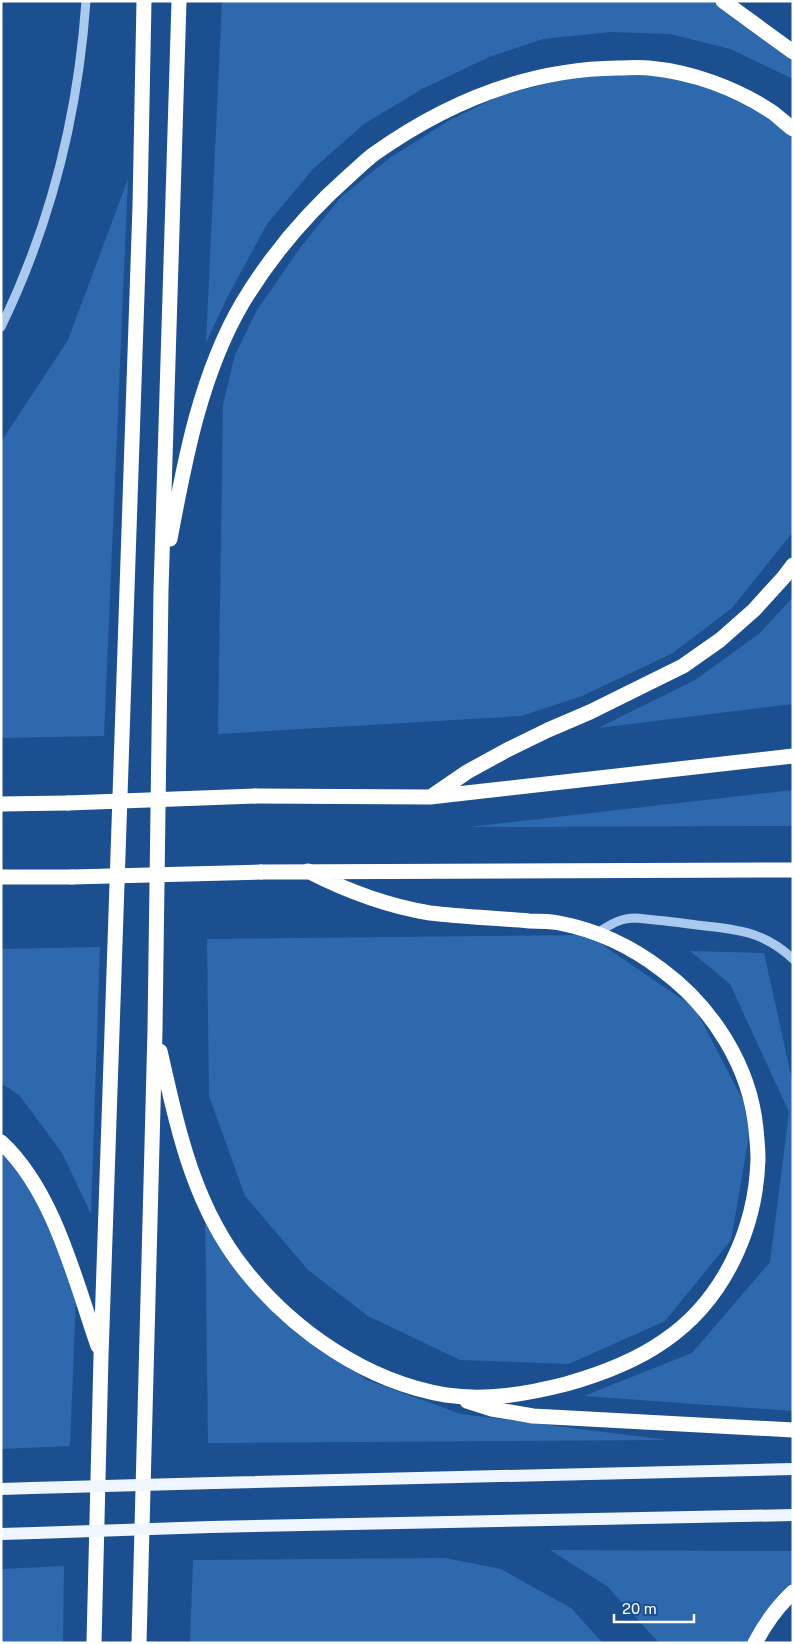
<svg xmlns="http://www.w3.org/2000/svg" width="794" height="1644" font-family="'Public Sans',sans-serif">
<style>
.green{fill:#2e69ad}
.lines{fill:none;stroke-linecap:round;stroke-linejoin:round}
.minor{stroke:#a9c9ee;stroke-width:9}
.major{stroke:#f0f6ff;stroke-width:12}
.highway{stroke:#fff;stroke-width:15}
.major-bridge{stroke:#f0f6ff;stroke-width:12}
.highway-bridge{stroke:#fff;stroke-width:15}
</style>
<rect width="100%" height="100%" fill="#1b4f8f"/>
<path class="green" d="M222,1h498l73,51v27l-63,-30 -60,-15 -59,-2 -68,7 -54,18 -67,32 -58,35 -51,45 -46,55 -39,72 -22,47z
M609,74l54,1 50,9 80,44v404l-61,76 -59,45 -91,43 -61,20 -303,18 5,-330 12,-49 22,-45 43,-62 41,-51 50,-40 59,-37 49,-24 57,-15z
M128,179l-24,557 -103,2v-296l67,-102z
M793,597v107l-195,24 97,-48 65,-47z
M793,790v36l-324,1z
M588,935l107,73 57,110 -21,122 -66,81 -96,43 -109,-4 -92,-44 -60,-46 -63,-74 -36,-100 -2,-157z
M100,947l-9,267 -29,-61 -42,-57 -19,-13v-134z
M690,951l74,2 29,131v327l-209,-15 108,-43 78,-91 19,-150 -59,-128z
M1,1142l30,32 45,123 -6,149 -69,3z
M205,1207l92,124 70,49 94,34 207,26 -460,3z
M550,1550l243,1v33l-29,37 -13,22h-92l-52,-57z
M445,1558l56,11 70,39 32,35h-413l3,-83z
M64,1566l-1,77h-62v-74z"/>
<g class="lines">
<path class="minor" d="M1,327c50,-103 77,-212 85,-326
M597,933c13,-8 22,-15 39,-15 20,2 40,4 61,7 38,4 67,6 96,34"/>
<path class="major" d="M214,1483l579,-14
M1,1489l31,-1
M210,1527l583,-12
M1,1534l34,-1"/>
<path class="highway" d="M723,1l70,51
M170,539c15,-80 31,-166 73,-237 29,-48 65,-90 107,-127 8,-7 16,-15 24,-21 73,-52 154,-85 244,-86 10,0 21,-1 31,0 43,4 87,20 123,44 7,5 14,12 21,17
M255,796l175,1 363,-41
M432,796l35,-24 40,-22 41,-20 42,-18 93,-46 37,-26 34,-30 30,-33 9,-12
M1,804l67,-1
M261,872l532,-2
M1,877h71
M160,1051c18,78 33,154 84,218 49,62 123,113 202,126 41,6 81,-1 120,-11 32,-9 71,-24 98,-43 59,-40 92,-111 94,-182 0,-10 -1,-20 -2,-30 -6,-63 -44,-122 -94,-159 -30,-23 -66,-40 -103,-47 -10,-2 -20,-2 -30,-2 -33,-3 -66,-4 -99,-8 -43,-7 -83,-22 -122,-42
M1,1142c53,49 74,138 97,204
M467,1401l25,8 41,7 260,14
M94,1643l7,-287 39,-1150 4,-205
M139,1643l16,-613 6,-440 18,-589
M755,1643c10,-19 22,-36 38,-51"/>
<path class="major-bridge" d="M32,1488l182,-5
M35,1533l175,-6"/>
<path class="highway-bridge" d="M68,803l187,-7
M72,877l189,-5"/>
</g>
<rect width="794" height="1644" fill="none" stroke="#ffffff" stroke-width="5"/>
<path d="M614 1614v8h80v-8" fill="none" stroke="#ffffff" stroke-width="2.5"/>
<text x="622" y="1614" font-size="15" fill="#ffffff" stroke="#1b4f8f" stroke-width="4" paint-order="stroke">20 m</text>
</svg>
